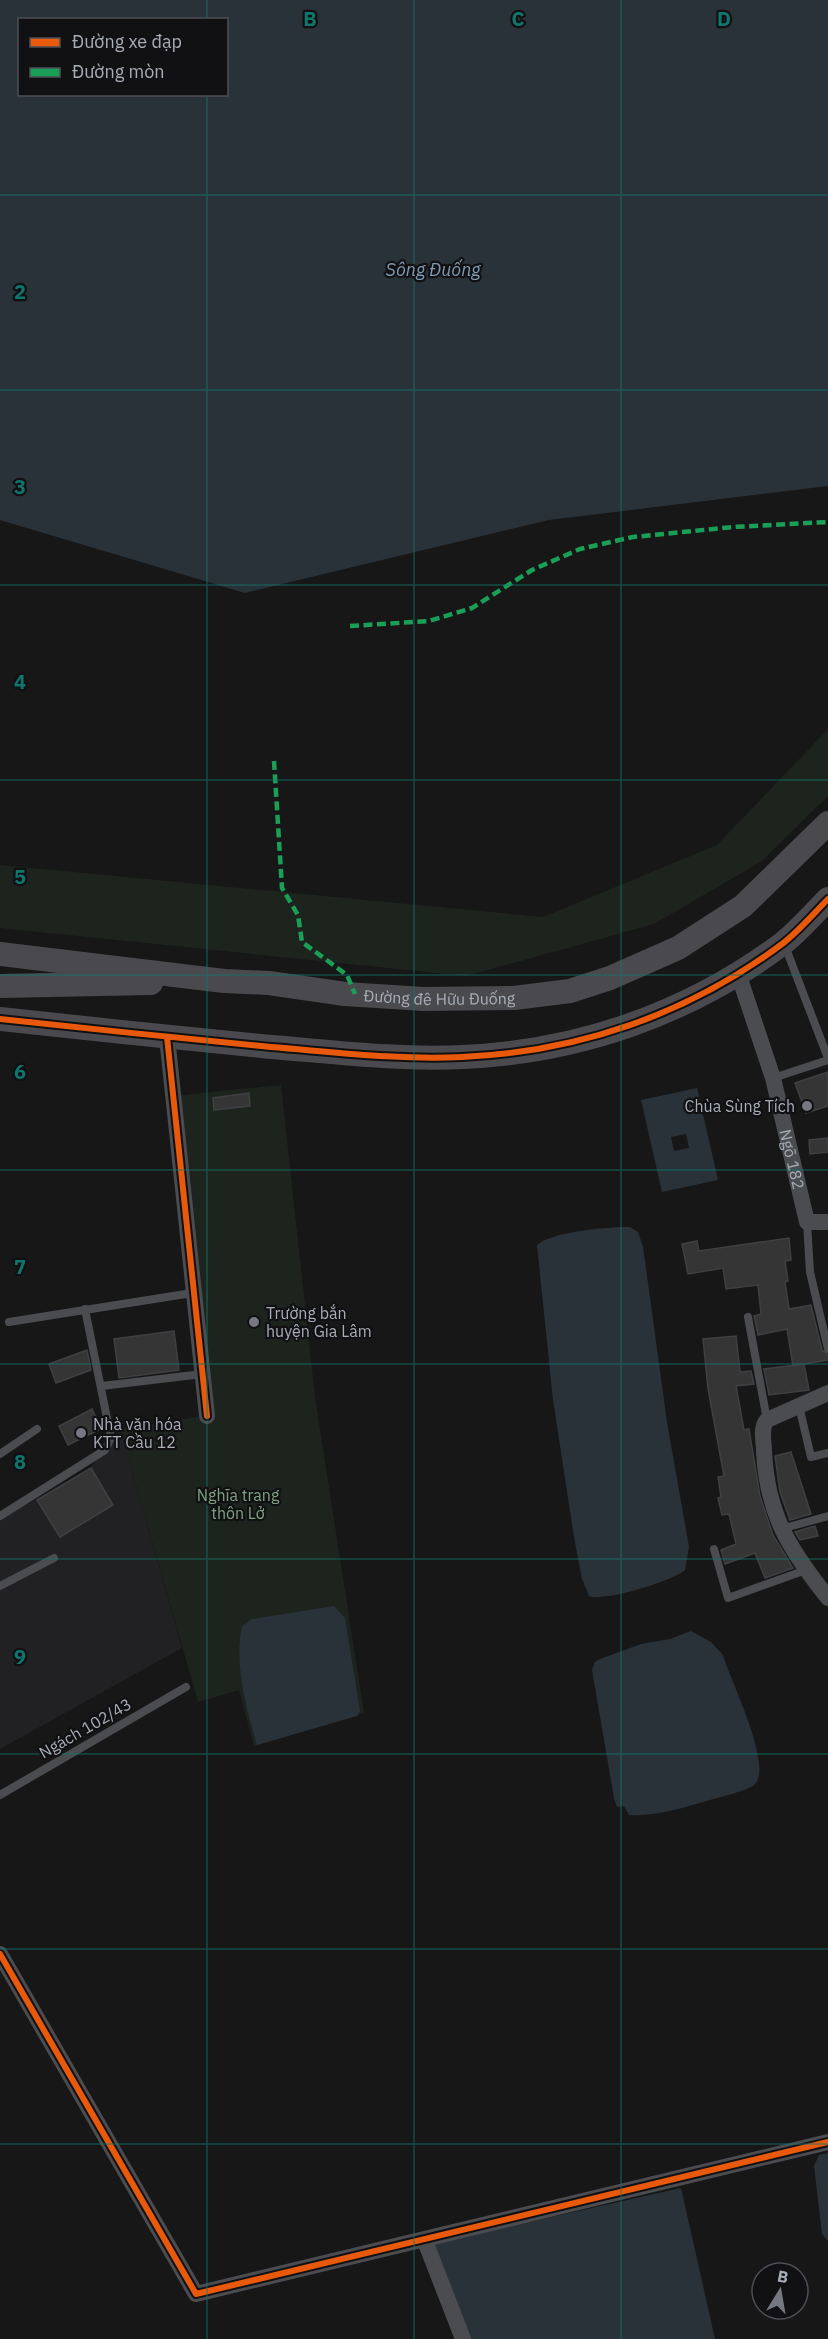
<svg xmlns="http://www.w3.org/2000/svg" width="828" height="2339" font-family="'IBM Plex Sans',sans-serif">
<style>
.built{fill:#212123}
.green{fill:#1d241e}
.water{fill:#2a3239;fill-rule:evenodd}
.building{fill:#353536;stroke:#3f4043;stroke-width:1.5}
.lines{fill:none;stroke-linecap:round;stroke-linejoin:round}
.lane{stroke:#4b4c50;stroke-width:8}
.street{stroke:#4b4c50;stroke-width:16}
.secondary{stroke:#4a4a4e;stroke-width:24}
.quiet{stroke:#1a9f57;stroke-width:4.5;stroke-dasharray:9 4.5;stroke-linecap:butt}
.cycleway-casing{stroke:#111113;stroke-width:10}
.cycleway{stroke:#e8590c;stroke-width:6}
.grid{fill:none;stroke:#0f766e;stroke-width:1.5;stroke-opacity:0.55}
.poi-dot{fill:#757880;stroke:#111113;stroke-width:2}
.labels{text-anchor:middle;stroke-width:4.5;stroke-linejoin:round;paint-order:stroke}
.street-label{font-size:16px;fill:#a8adb8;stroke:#111113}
.poi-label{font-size:16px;fill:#a8adb8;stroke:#111113;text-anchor:start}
.park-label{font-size:16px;fill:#7fa381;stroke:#111113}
.water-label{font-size:18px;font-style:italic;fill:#7f9bb3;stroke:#111113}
.grid-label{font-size:20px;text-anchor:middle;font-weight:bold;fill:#0f766e;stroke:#111113;stroke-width:4.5;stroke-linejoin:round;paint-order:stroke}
</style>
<rect width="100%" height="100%" fill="#171717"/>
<path class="built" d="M120,1429l62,219 -182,101v-229l90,-52z"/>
<path class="green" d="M828,729v67l-66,65 -108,63 -188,52 -466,-48v-63l543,52 174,-72z
M281,1085l34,312 49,316 -110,33 -15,-56 -41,12 -78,-273 83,-13 -28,-320z"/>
<path class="water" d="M0,0h828v486l-279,34 -304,73 -245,-73zM20,20h206v74h-206z
M697,1088l21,92 -56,12 -21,-92zM686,1134l3,14 -15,3 -3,-14z
M630,1227l8,5 5,15 24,175 22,125 -4,23c-12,11 -81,32 -96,26l-7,-17 -8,-42 -21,-137 -16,-155c13,-13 74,-19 93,-18z
M334,1606l11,12 15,93 -3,5 -100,29c-11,-37 -23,-80 -15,-119l10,-7z
M691,1631l20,11 12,13c6,23 52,113 31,130 -7,6 -34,12 -44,15 -25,7 -54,17 -81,15l-5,-9 -7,1 -3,-9 -22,-128 3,-8 5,-3 41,-15 29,-5z
M828,2153v88l-6,-7 -8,-68 5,-11z
M681,2188l34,151h-246l-38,-95z"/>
<path class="building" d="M828,1072v34l-22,7 -11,-30z
M249,1093l1,13 -36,4 -1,-12z
M828,1138v14l-18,2 -1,-14z
M789,1238l2,22 -6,1 3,20 -3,1 4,27 22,-4 11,45 6,5v5l-35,6 -6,-37 -29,6 -4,-19 7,-2 -3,-29 -32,4 -3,-21 -35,6 -6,-30 15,-3 2,10z
M174,1331l5,39 -60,8 -5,-39z
M736,1336l4,36 11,-1 3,13 -18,2 8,44 5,-1 11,67 13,39 20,33 -28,10 -10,-25 -30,11 -4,-14 15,-6 -7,-30 -7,1 -4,-17 3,-1 -3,-20 6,-1 -16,-87 -5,-50z
M87,1350l4,20 -35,13 -7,-19z
M804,1364l5,26 -40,5 -5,-26z
M92,1409l9,20 -33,16 -9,-19z
M791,1452l20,62 -21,6 -10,-28 -5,-36z
M91,1468l22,37 -53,32 -23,-37z
M815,1526l3,10 -18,4 -5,-8z"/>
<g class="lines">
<path class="lane" d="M785,946l43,112
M773,1078l55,-18
M807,1222l3,50 18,77
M748,1317l19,103
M9,1322l183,-29
M102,1386l100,-12
M799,1406l12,51 17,-4
M0,1454l37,-25
M0,1516l105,-66 6,-12 -26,-129
M781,1529l47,-13
M714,1549l14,49 78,-28
M0,1586l54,-28
M0,1795l186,-108"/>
<g class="street">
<path id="s1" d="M738,973l35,105 34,144h21"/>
<path d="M167,1037l40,379"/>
<path d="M828,1393l-61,27c-7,8 -3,21 -3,31 3,64 26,99 64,147"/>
<path d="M0,1954l196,340 632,-152"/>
<path d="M425,2241l38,98"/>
</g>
<g class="secondary">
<path id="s2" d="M0,954l224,27 45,2 76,11 79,5 90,-1 56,-7 40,-13 68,-30 65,-42 85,-83"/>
<path d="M0,986l151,-3"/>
<path d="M0,1019c90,10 181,19 271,28 63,5 127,13 191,10 117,-5 226,-43 320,-113 17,-13 31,-30 46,-45"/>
</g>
<path class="quiet" d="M350,626l79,-5 43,-13 60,-38 48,-21 53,-12 100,-10 95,-5
M274,761l8,127 16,27 4,27 45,33 8,19"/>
<g class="cycleway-casing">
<path id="cycleway" d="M0,1019c90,10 181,19 271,28 63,5 127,13 191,10 117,-5 226,-43 320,-113 17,-13 31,-30 46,-45
M167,1037l40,379
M0,1954l196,340 632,-152"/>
</g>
<use href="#cycleway" class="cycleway"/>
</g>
<path class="grid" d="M207,0v20M414,0v2339M621,0v2339M207,94v2245M0,195h828M0,390h828M0,585h828M0,780h828M0,975h828M0,1170h828M0,1364h828M0,1559h828M0,1754h828M0,1949h828M0,2144h828"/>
<g class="poi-dot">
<circle cx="807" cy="1106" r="6"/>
<circle cx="254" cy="1322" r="6"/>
<circle cx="81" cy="1433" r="6"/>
</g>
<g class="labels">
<g class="street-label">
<text dy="6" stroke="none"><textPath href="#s2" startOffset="442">Đường đê Hữu Đuống</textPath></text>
<text dy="6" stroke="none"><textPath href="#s1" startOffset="194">Ngõ 182</textPath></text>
<text transform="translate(85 1728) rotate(-30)" y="6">Ngách 102/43</text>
</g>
<g class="poi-label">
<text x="795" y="1112" text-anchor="end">Chùa Sùng Tích</text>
<text x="266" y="1319">Trường bắn<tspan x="266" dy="18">huyện Gia Lâm</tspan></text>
<text x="93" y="1430">Nhà văn hóa<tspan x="93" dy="18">KTT Cầu 12</tspan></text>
</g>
<g class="park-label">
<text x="238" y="1501">Nghĩa trang<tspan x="238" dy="18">thôn Lở</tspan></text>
</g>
<g class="water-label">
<text x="433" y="276">Sông Đuống</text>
</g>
</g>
<g class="grid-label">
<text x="310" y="26">B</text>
<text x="518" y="26">C</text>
<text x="724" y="26">D</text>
<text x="20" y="299">2</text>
<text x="20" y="494">3</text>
<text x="20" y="689">4</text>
<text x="20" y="884">5</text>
<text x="20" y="1079">6</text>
<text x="20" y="1274">7</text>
<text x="20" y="1469">8</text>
<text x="20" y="1664">9</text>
</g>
<rect x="18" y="18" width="210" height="78" fill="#111113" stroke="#4d4f55" stroke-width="1.5"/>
<rect x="30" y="38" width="30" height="9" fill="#e8590c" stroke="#4d4f55" stroke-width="1.5"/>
<text x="72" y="48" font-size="18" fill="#a8adb8">Đường xe đạp</text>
<rect x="30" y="68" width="30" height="9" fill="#1a9f57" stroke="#4d4f55" stroke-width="1.5"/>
<text x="72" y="78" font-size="18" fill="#a8adb8">Đường mòn</text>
<g transform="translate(780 2291) rotate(11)"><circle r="28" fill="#111113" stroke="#4d4f55" stroke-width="1.5"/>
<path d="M0-4.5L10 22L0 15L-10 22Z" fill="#757880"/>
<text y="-9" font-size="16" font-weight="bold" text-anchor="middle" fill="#a8adb8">B</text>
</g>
</svg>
